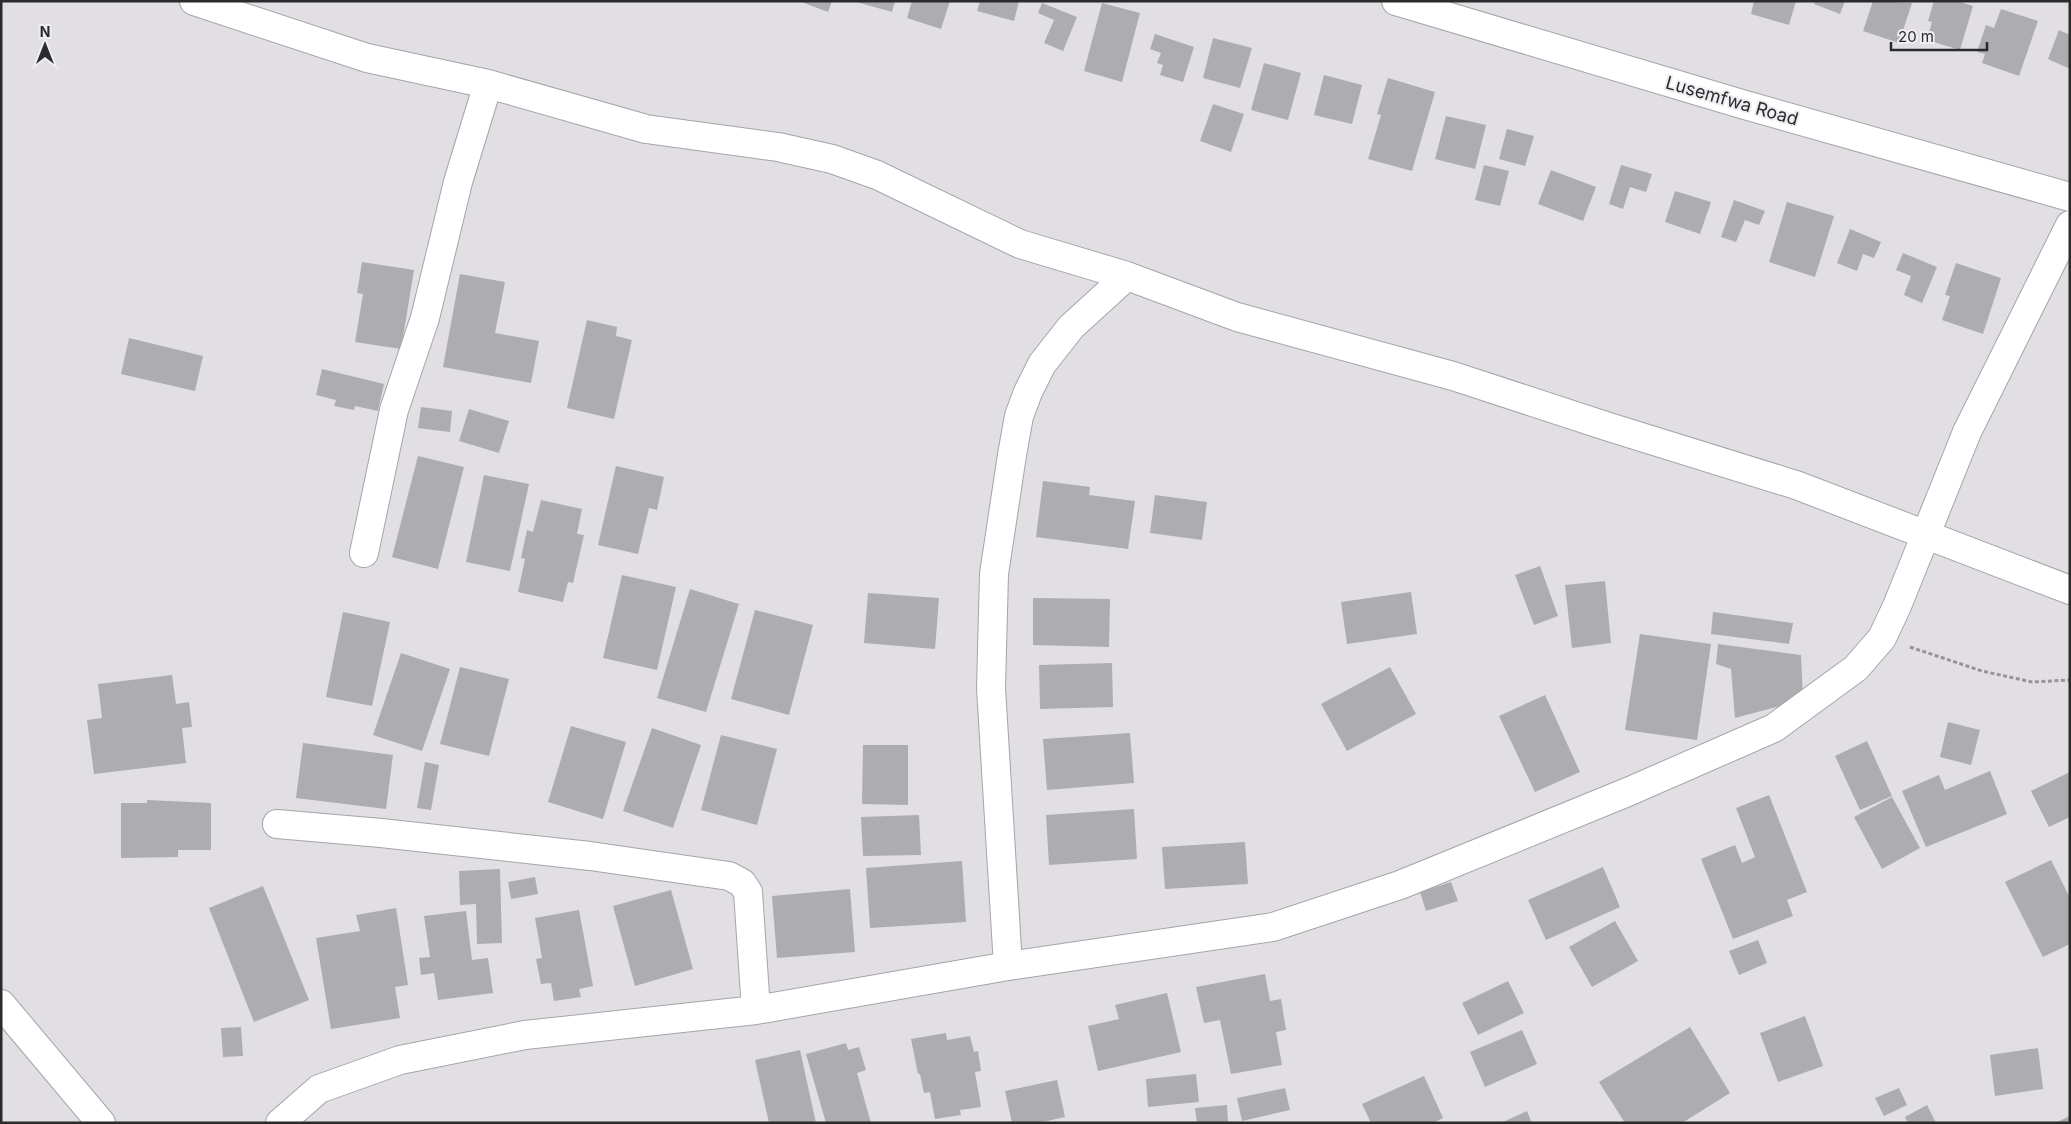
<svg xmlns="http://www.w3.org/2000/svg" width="2071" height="1124" font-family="Inter,sans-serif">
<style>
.building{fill:#adacb1}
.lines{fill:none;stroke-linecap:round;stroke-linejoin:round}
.minor-casing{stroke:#a6a4a7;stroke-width:30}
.path{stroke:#969498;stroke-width:3;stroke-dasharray:4 2.5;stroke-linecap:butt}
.minor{stroke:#fff;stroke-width:28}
.labels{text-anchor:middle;stroke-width:4;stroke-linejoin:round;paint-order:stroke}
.street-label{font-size:18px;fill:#2c2b2c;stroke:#efedf1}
</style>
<rect width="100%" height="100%" fill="#e2dfe4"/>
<path class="building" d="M799,1h33l-4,11z
M853,1h42l-3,11z
M912,1h38l-9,28 -34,-11z
M980,1h39l-5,20 -37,-10z
M1754,1h42l-7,24 -38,-11z
M1816,1h29l-5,13 -26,-10z
M1873,1l39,2 -13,40 -36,-12z
M1934,1h23l16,5 -13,44 -33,-10 5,-18 -4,-1z
M1042,3l35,14 -14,34 -19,-8 10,-23 -16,-7z
M1102,3l38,10 -18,69 -38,-11z
M2001,9l37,12 -19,55 -37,-13 3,-9 -8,-2 9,-27 8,3z
M2059,30l11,5v34l-22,-10z
M1155,34l39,13 -11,35 -23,-7 3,-10 -6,-2 4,-10 -11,-4z
M1213,38l39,10 -12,40 -37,-10z
M1264,63l37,10 -13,47 -37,-10z
M1324,75l38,10 -10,39 -38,-9z
M1388,78l47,14 -23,79 -44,-12 13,-44 -4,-1z
M1213,104l31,10 -13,38 -31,-11z
M1446,116l40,9 -11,44 -40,-10z
M1507,129l27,7 -9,30 -26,-7z
M1484,165l25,6 -9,35 -25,-6z
M1621,165l31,9 -6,18 -16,-5 -7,22 -14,-5z
M1551,170l45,17 -13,34 -45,-17z
M1675,191l36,11 -11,32 -35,-12z
M1734,200l31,11 -6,14 -14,-5 -9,22 -15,-5z
M1787,202l47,14 -19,61 -46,-15z
M1850,229l31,13 -7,16 -11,-4 -6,17 -20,-8z
M1903,253l34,14 -15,36 -18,-8 7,-19 -15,-6z
M362,262l52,8 -13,79 -46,-7 8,-48 -6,-1z
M1956,263l45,15 -18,56 -41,-14 8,-24 -5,-1z
M460,274l45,8 -10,51 44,8 -8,42 -88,-16z
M587,320l30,7 -1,9 16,4 -18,79 -47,-11z
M129,338l74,18 -8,35 -74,-17z
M322,369l62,15 -6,27 -23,-5 -1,4 -20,-4 2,-6 -20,-5z
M421,407l31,4 -2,21 -32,-4z
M469,409l40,12 -10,32 -40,-12z
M418,456l46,11 -26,102 -46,-12z
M616,466l48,11 -7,33 -8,-2 -11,46 -40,-9z
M484,475l45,9 -19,87 -44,-9z
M1043,481l47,6 -1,8 46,6 -7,48 -92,-12z
M1155,495l52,7 -5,38 -52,-7z
M541,500l41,9 -5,25 7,1 -11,48 -5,-1 -5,20 -45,-10 7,-33 -4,-1 6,-28 6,2z
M1540,566l18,50 -24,9 -19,-50z
M622,575l54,12 -19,83 -54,-12z
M1605,581l6,62 -39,5 -7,-63z
M690,589l49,15 -33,108 -49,-14z
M1411,592l6,42 -70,10 -6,-42z
M868,593l71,5 -4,51 -71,-6z
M1033,598l77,1 -1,48 -76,-2z
M755,610l58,15 -24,90 -58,-16z
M343,612l47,10 -18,84 -46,-9z
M1713,612l80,11 -4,21 -78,-10z
M1640,634l71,10 -14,96 -72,-10z
M1718,644l83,11 2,45 -68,18 -4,-49 -15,-5z
M401,653l49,16 -28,82 -49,-16z
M1112,663l1,44 -73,2 -1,-44z
M460,667l49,12 -20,77 -49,-12z
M1390,667l26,47 -69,37 -26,-47z
M172,675l4,29 13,-2 3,25 -10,1 4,35 -92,11 -7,-54 15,-2 -4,-34z
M1545,695l35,77 -45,20 -36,-76z
M1948,722l32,8 -9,35 -31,-8z
M571,726l55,16 -23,77 -55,-17z
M652,728l49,17 -28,83 -50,-17z
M1130,733l4,50 -87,7 -4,-51z
M721,735l56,14 -20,76 -56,-15z
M1867,741l25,55 -32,14 -25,-54z
M303,743l90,12 -7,54 -90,-11z
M863,745h45v60l-46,-1z
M425,762l14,3 -8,45 -14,-2z
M1990,771l17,43 -81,33 -24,-56 37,-16 6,15z
M2070,772v45l-21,10 -18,-36z
M1769,795l38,97 -20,8 6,16 -60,23 -32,-80 34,-14 7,18 13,-6 -19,-49z
M1892,797l28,51 -38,21 -28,-52z
M147,800l64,3v47h-33v7l-57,1v-55h26z
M1134,809l3,50 -88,6 -3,-50z
M919,815l2,40 -58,1 -2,-39z
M1245,842l3,42 -83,5 -3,-42z
M2051,860l19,38v46l-27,13 -38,-75z
M962,861l4,61 -96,6 -4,-60z
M1603,867l17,40 -74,33 -18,-40z
M500,869l2,74 -25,1 -1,-40 -16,1 -1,-34z
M535,877l3,17 -27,5 -3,-17z
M1451,882l7,19 -32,10 -6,-19z
M263,886l46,114 -55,22 -45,-114z
M850,889l5,63 -78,6 -5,-62z
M671,890l22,79 -58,17 -22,-80z
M396,908l12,77 -13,2 5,31 -69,11 -15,-91 44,-7 -4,-16z
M579,910l14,76 -14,3 2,8 -27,4 -3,-18 -10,1 -5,-25 6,-1 -7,-40z
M466,911l6,49 16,-2 5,35 -55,7 -4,-27 -13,2 -2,-17 11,-1 -6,-41z
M1615,921l23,40 -46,26 -23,-40z
M1758,940l9,23 -28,12 -10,-24z
M1265,974l5,27 11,-2 5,31 -10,2 6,33 -51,9 -11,-54 -16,3 -8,-36z
M1508,981l16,32 -46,22 -16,-32z
M1167,993l14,59 -83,19 -10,-45 31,-7 -4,-14z
M1805,1016l18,50 -45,16 -18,-49z
M241,1027l2,29 -20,1 -2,-29z
M1690,1027l40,66 -48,30h-57l-26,-41z
M1522,1030l15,34 -52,23 -15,-35z
M946,1033l1,7 23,-4 4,16 4,-1 3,20 -6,1 6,35 -21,3 1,5 -26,4 -5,-27 -6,1 -4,-19h-2l-7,-35z
M846,1043l2,7 11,-3 7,23 -9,3 14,50h-45l-20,-69z
M2038,1048l5,41 -48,7 -5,-41z
M800,1050l16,73h-47l-14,-63z
M1196,1074l3,28 -51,5 -2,-28z
M1424,1076l19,42 -10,5h-62l-9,-19z
M1057,1080l8,37 -27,6h-26l-7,-32z
M1285,1088l5,22 -48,11 -5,-23z
M1899,1088l8,17 -23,11 -9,-18z
M1227,1105l1,18h-31l-2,-15z
M1927,1105l9,18h-28l-3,-6z
M1527,1111l5,12h-31z
M2070,1116v7h-15z"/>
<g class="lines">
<g class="minor-casing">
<path id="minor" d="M194,1l173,57 121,26 158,45 132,18 54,12 45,16 143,69 107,32 110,41 216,59 156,51 187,58 274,105
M1396,1l349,104 325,92
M364,553l30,-143 31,-92 33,-136 30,-98
M277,824l104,9 209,23 139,20 13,7 6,9 8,118
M1008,966l-17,-278 3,-114 18,-119 7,-39 9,-24 14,-28 29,-37 56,-51
M1,1004l100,119
M280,1123l39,-34 81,-29 125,-25 231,-25 252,-44 265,-39 127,-42 230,-94 144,-63 82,-60 26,-30 15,-32 70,-174 103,-207"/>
</g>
<path class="path" d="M1910,647l72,24 50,11 38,-2"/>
<use href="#minor" class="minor"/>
</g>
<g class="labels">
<g class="street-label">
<text transform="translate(1732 101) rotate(16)" y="6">Lusemfwa Road</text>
</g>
</g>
<rect width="2071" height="1124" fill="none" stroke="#2c2b2c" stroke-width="5"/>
<g transform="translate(45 45)" stroke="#efedf1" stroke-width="4" paint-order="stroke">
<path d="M0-4L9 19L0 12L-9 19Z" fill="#2c2b2c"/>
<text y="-8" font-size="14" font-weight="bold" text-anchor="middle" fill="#2c2b2c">N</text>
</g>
<path d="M1891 42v8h96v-8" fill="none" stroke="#2c2b2c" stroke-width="2.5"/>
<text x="1898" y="42" font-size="15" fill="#2c2b2c" stroke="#efedf1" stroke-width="4" paint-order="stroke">20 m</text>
</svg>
